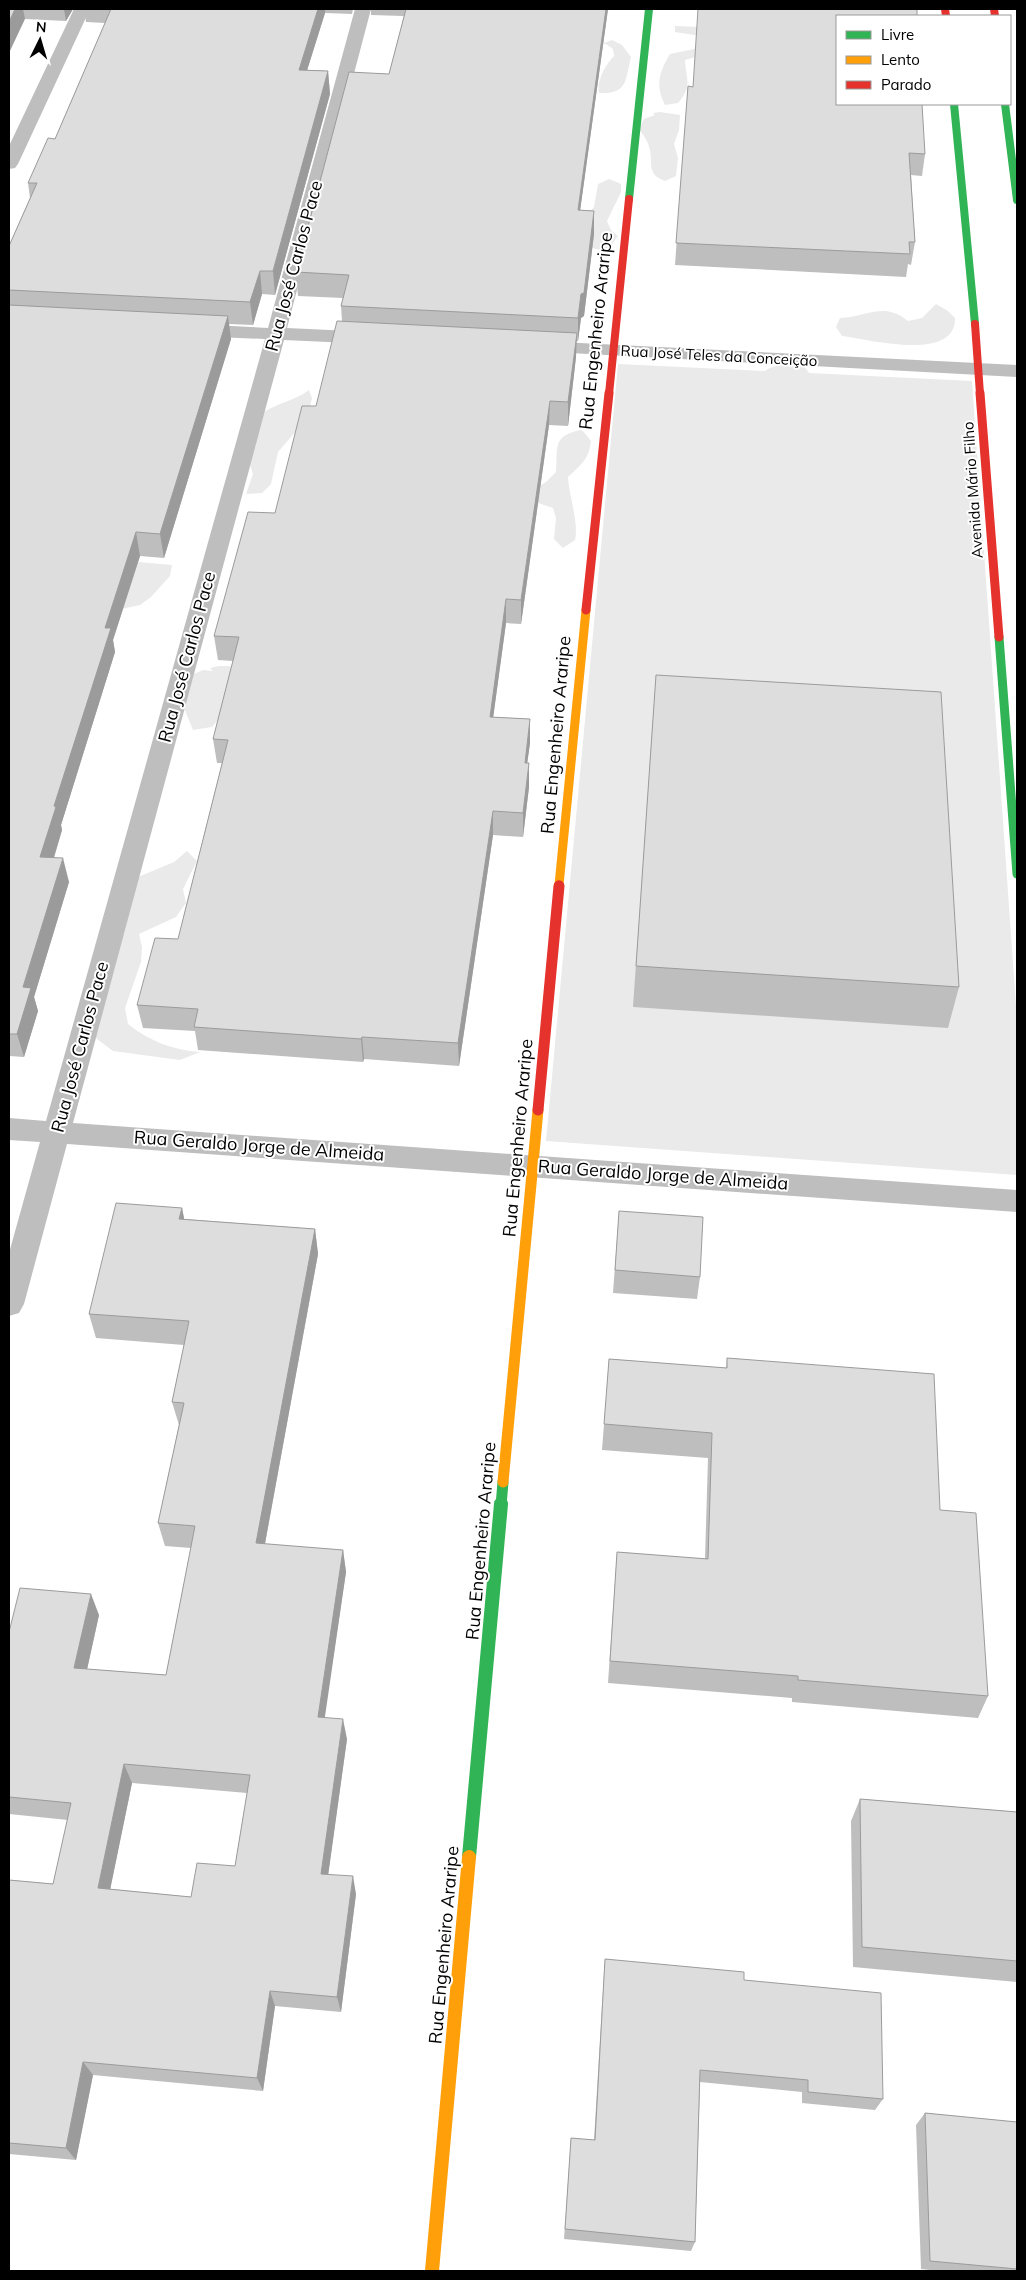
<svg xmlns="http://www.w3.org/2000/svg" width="1026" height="2280" font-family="Mulish,sans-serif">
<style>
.green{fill:#eaeaea}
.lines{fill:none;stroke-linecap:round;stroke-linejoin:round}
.street{fill:#bebebe;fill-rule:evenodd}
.fast-far3{stroke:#30b455;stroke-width:8}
.fast-far2{stroke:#30b455;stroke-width:9}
.fast-far1{stroke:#30b455;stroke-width:11}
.fast{stroke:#30b455;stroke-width:14}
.slow-far2{stroke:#ff9f0a;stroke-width:9}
.slow-far1{stroke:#ff9f0a;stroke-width:11}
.slow{stroke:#ff9f0a;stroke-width:14}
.jam-far2{stroke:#e5322d;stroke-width:8}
.jam-far1{stroke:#e5322d;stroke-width:9}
.jam{stroke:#e5322d;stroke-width:11}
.wall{fill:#bebebe;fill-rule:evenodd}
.shaded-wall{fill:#9b9b9b}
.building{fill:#ddd;stroke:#9b9b9b;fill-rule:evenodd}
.labels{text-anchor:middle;stroke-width:4;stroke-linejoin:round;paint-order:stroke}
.far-street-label{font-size:15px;fill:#000;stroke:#fff}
.street-label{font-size:18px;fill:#000;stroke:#fff}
</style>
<rect width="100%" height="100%" fill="#fff"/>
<path class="green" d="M675,26l26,1 24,7 1,3 27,3 10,5 -4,6 7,26 19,19 2,13c19,15 38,22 21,48 -17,7 -38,12 -53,0 3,-9 0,-13 -6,-20 13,-14 4,-21 -6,-32l7,-13 -6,-12 7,-18 -10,-6 -12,2 -34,-1 -10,3c1,21 8,25 -7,43l-13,2c-10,-19 -6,-33 5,-51l24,-5 16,-9 -9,-4 -26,-4z
M612,40l10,5 9,12c-6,24 -3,37 -32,36 -3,-12 7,-29 15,-37l-1,-7 -7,-5h-4z
M660,112l20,3 -1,15 -5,14 4,14 -2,18 -11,5c-20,-7 -11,-20 -16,-34 -1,-6 -6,-12 -10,-18l5,-10 11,-4 -2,-2z
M609,179l12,5v8l-14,29 4,9 7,6 -10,14 -13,-1 -10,-6 3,-29 6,-7 4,-23z
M936,304l12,7 7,7c1,45 -88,21 -113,18l-6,-9 4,-9c27,-1 44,-17 68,3l14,-3z
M618,364l147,7c11,-8 25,-6 39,-5l5,7 163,8 45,639v155l-471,-34z
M309,390l3,8 -4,19 -30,35 -7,32 -9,9 -16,1 7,-20 -3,-9 11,-51c15,-11 34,-13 48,-24z
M580,430l3,1 8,10c-2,18 -10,24 -23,36 1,19 11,46 7,63l-12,8 -9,-9 2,-21 -3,-10 -15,-5 -10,8 5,-21 13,-8 10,-10c2,-26 -4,-35 24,-42z
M138,562l34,3 -2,11 -19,21 -11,8 -18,4z
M219,666h10l7,4 -19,51 -5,6 -19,3 -9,-22 10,-34 9,-4 10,1 -3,-3z
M187,851l10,10 -14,28 3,14 -10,14 -37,17 3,13 -1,15 -16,46 3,16c21,17 45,26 72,28l-20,8 -67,-9 -24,-18 26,-87 9,-12 14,-57 36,-15z"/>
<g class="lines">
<path class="street" d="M74,9h16l-72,155 -3,4 -6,1v-23z
M355,9h16l-84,319 85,4 7,2 3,4 -3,4 -7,2 -88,-4 -211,783 944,67v22l-950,-68 -43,160 -5,9 -10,3v-63l31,-111 -31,-2v-22l37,3 219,-782 -72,-3 -7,-2 -3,-4 3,-4 7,-2 75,4z
M540,341l477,24v12l-484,-26 -3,-4 3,-4z"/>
<path class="fast-far3" d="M954,104l21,220
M1005,104l12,96
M629,199l20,-190"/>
<path class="fast-far2" d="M999,637l18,237"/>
<path class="fast-far1" d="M501,1506l2,-24"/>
<path class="fast" d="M469,1857l32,-353"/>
<path class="slow-far2" d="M559,885l27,-275"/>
<path class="slow-far1" d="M503,1482l35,-372"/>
<path class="slow" d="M432,2271l37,-414"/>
<path class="jam-far2" d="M945,9l1,7
M994,9l1,7
M975,324l5,70
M609,394l20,-195"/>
<path class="jam-far1" d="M980,393l19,244
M586,610l23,-217
M559,887v-2"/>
<path class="jam" d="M538,1110l21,-224"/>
</g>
<path class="wall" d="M9,9h64l-7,12 -41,-2z
M84,9h269l-1,5 -27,-1 -18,57 21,1 2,23 -55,201 -13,-1 -9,31 -24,-1 2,15 -67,219 -24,-2 -27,84 2,12 -54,173 1,5 -8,28 15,24 -35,115 4,14 -14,46 -15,-1v-810l21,-48 -2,-15 27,-44 50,-116 -19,-1z
M371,9h237l-28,201 14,1v23l-10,82 -3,2 -3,23h-2v16l-8,69 -19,-1 -28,199 -15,-1 -13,94 37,2v24l-3,20 2,24 -6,50 -30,-2 -34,231 -95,-7 -1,3 -165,-12 -3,-19 -52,-3 -6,-23 41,-66 44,-176h-5l-4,-24 20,-78 -15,-1 -4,-24 61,-123 41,-107 26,-85 -1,-15 2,-8 -45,-2 -2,-24 93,-198 15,-58 -33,-1z
M688,86l237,68 -3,22 -11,-1 4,67 -4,23 -3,-1 -2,13 -231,-12z
M656,675l303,312 -11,41 -315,-21z
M182,1208l2,11 131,10 3,25 -53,290 78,6 3,22 -22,146 23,21 -19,135 28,20 -15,118 -66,-6 -12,85 -170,-16 -17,85 -67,-6v-274l44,4 15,-64 -59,-6v-182l90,-17 -12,54 79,6 25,-127 -26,-2 -7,-23 21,-98 -7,-23 12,-57 -88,-7 -7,-24zM132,1783l115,10 -12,73 -44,31 -81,-8z
M619,1211l81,66 -3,22 -84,-6z
M727,1358l213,152 48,186 -10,22 -186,-16v-4l-184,-15 9,-131 88,7 3,-101 -106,-8 7,-91 117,9z
M860,1799l157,13v170l-164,-15 -2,-146z
M605,1959l139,21 139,119 -8,11 -73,-7v-11l-102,-10 -5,160 -4,9 -127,-12 7,-101 23,2 10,-167z
M925,2113l92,9v149h-78l-18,-2 -5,-144z"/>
<path class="shaded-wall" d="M15,9h8l2,10 -16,34v-31z
M64,9h9l-7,12z
M318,9h7v4l-25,80 -1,-23z
M606,9h2l-31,224 1,-23z
M328,71l2,23 -55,201 -2,-24z
M594,211v23l-10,82 -3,2 -3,23v-23l3,-24z
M260,271l2,23 -9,31 -3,-23z
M228,316l3,23 -67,219 -4,-24z
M577,333l-1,24 -8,69v-24z
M550,401l-1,24 -28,199v-24z
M136,532l4,24 -27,84 2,12 -54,173 1,5 -15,50 -7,-23 14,-51 51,-178z
M506,599v24l-16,118v-24z
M530,719v24l-6,44 1,-24z
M529,763v24l-6,50v-24z
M493,811v24l-34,231 -1,-23z
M63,858l6,24 -35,115 4,14 -14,46 -7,-23 6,-47z
M362,1037l2,22 -1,3 -2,-23z
M182,1208l5,25 -8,-14z
M315,1229l3,25 -57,311 -5,-22z
M343,1550l3,22 -24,165 -4,-20z
M91,1594l8,21 -16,73 -9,-20z
M343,1719l4,20 -21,152 -5,-17z
M124,1764l8,19 -25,122 -9,-17z
M353,1876l3,18 -15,118 -4,-15z
M270,1991l5,15 -12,85 -6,-13z
M83,2062l10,13 -17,85 -10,-12z"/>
<path class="building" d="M9,9h6l-6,13z
M111,9h207l-19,61 29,1 -55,200h-13l-10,31 -241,-12v-44l28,-63h-9l20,-45 7,1z
M406,9h200l-28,201 16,1 -10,82 -3,1 -3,24 -237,-12 8,-31 -53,-3 53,-200 40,2z
M698,9h219v7h-80v88h85l3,50 -16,-1 6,89h-6l1,12 -234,-11 12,-157 5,1z
M9,305l219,11 -68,218 -24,-2 -31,96h6l-57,178 2,1 -16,50 23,1 -40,129 8,1 -14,46h-8z
M337,321l240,12 -9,69 -18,-1 -29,199 -15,-1 -16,118 40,2 -5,44h4l-6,50 -30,-2 -35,232 -96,-6 -1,2 -167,-12 4,-18 -61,-4 18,-67 23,1 50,-199 -15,-1 26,-102 -25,-1 34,-124 27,1 27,-107h14z
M656,675l285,17 18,295 -323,-21z
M116,1203l66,5 -3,11 136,10 -59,314 87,7 -25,167 25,2 -22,155 32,2 -16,121 -67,-6 -13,87 -174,-16 -17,86 -57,-5v-263l44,4 18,-81 -62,-6v-165l11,-44 71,6 -17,74 92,7 29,-149 -37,-3 26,-120 -12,-1 17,-81 -100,-7zM124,1764l126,11 -15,91 -38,-3 -6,34 -93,-9z
M619,1211l84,6 -3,60 -85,-7z
M727,1358l207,16 6,136 36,3 12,183 -190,-16v-4l-188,-15 7,-109 91,7 4,-126 -108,-9 5,-65 118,9z
M860,1799l157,13v149l-155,-14z
M605,1959l139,13v8l137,13 2,106 -75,-7v-12l-108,-10 -5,172 -130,-13 6,-91 24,2z
M925,2113l92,9v147l-87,-8z"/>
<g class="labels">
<g class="far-street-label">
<text transform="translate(719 356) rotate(3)" y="5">Rua José Teles da Conceição</text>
<text transform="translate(973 490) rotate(-94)" y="5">Avenida Mário Filho</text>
</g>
<g class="street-label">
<text transform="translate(294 266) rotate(-75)" y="6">Rua José Carlos Pace</text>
<text transform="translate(596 331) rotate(-84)" y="6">Rua Engenheiro Araripe</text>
<text transform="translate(187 657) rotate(-75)" y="6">Rua José Carlos Pace</text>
<text transform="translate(556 735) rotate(-85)" y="6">Rua Engenheiro Araripe</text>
<text transform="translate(80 1047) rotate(-75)" y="6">Rua José Carlos Pace</text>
<text transform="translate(518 1138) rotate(-85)" y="6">Rua Engenheiro Araripe</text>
<text transform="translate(259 1146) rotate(4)" y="6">Rua Geraldo Jorge de Almeida</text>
<text transform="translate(663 1175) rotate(4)" y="6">Rua Geraldo Jorge de Almeida</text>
<text transform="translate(481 1541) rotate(-85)" y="6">Rua Engenheiro Araripe</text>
<text transform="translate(444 1945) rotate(-85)" y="6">Rua Engenheiro Araripe</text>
</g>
</g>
<rect width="1026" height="2280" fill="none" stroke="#000000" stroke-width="20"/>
<rect x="836" y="15" width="175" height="90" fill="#ffffff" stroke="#999999"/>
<rect x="846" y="31" width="25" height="8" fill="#30b455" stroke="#999999"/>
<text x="881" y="40" font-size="15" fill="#000000">Livre</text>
<rect x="846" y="56" width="25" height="8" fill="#ff9f0a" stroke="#999999"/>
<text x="881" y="65" font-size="15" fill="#000000">Lento</text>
<rect x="846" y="81" width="25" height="8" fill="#e5322d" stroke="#999999"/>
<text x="881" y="90" font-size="15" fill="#000000">Parado</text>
<g transform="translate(40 40) rotate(5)" stroke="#ffffff" stroke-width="4" paint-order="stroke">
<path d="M0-4L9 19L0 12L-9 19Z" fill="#000000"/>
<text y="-8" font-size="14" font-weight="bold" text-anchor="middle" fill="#000000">N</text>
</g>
</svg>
